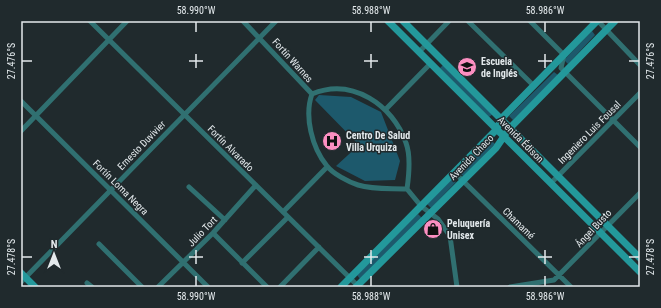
<svg xmlns="http://www.w3.org/2000/svg" width="661" height="308" font-family="'Roboto Condensed',sans-serif">
<style>
.green{fill:#1d596c}
.lines{fill:none;stroke-linecap:round;stroke-linejoin:round}
.street{stroke:#307071;stroke-width:5}
.secondary{stroke:#23989b;stroke-width:7}
.ticks{fill:none;stroke:#e3e9ec;stroke-width:1.5}
.labels{text-anchor:middle;stroke-width:3;stroke-linejoin:round;paint-order:stroke}
.street-label{font-size:10px;fill:#e3e9ec;stroke:#202a2d}
.poi-label{font-size:10px;font-weight:bold;fill:#e3e9ec;stroke:#202a2d;text-anchor:start}
.neatline{fill:none;stroke:#e3e9ec;stroke-width:1.5}
.ticks-label{font-size:10px;text-anchor:middle;fill:#e3e9ec}
</style>
<rect width="100%" height="100%" fill="#202a2d"/>
<path class="green" d="M592,31l3,4 -27,29 -4,-4z
M443,65l50,49 -4,3 -49,-49z
M554,72l4,3 -45,45 -4,-4z
M319,95l32,2 30,15 19,49 -5,19 -30,1 -29,-15 23,-21 -44,-45z
M491,140l4,4 -32,32 -4,-4z
M452,179l4,3 -25,26 -4,-4z
M418,214l4,4 -62,61 -3,-4z"/>
<g class="lines">
<path class="street" d="M90,21l269,266
M243,21l69,73
M468,21l66,65
M530,21l34,34 -3,13 79,79
M598,21l42,44
M419,52l30,-31
M21,101l187,186
M386,109l44,-45
M21,131l106,-110
M454,172l117,115
M551,183l89,-90
M189,187l36,33
M407,189c-16,-1 -33,1 -49,-4 -9,-3 -25,-11 -31,-19 -15,-18 -23,-50 -15,-72 40,-17 81,11 94,49 5,13 3,32 1,46l14,17 17,13 12,17 7,51
M283,212l44,-45
M213,233l54,54
M99,244l43,43
M242,263l46,-46
M21,282l255,-261
M87,283l5,4
M158,287l55,-54 43,-48
M280,287l39,-40
M510,287l44,-7 86,-87"/>
<path class="secondary" d="M388,21l252,251
M403,21l237,237
M21,273l14,14
M341,287l156,-158 4,-10 96,-98
M356,287l140,-139 13,-19 106,-108"/>
</g>
<path class="ticks" d="M196,22v10M371,22v10M545,22v10M196,54v14M371,54v14M545,54v14M22,61h10M189,61h14M364,61h14M538,61h14M629,61h10M196,250v14M371,250v14M545,250v14M22,257h10M189,257h14M364,257h14M538,257h14M629,257h10M196,276v10M371,276v10M545,276v10"/>
<defs>
<g id="school-disc" transform="scale(1)"><circle r="9.5" fill="#fc8fc1" stroke="#202a2d"/><path d="M0-5L7-2L0 1L-7-2ZM-4 1L0 2.5L4 1V4Q0 6-4 4Z" fill="#111"/></g>
<g id="hospital-disc" transform="scale(1)"><circle r="9.5" fill="#fc8fc1" stroke="#202a2d"/><path d="M-5-5h3v3.5h4V-5h3V5h-3V1.5h-4V5h-3Z" fill="#111"/></g>
<g id="shop-disc" transform="scale(1)"><circle r="9.5" fill="#fc8fc1" stroke="#202a2d"/><path d="M-5-2.5h2.3a2.7 3.5 0 0 1 5.4 0H5L5.5 6h-11ZM-1.5-2.5h3a1.5 2.3 0 0 0-3 0Z" fill="#111"/></g>
</defs>
<g fill-rule="evenodd">
<use href="#school-disc" x="467" y="67"/>
<use href="#hospital-disc" x="332" y="141"/>
<use href="#shop-disc" x="433" y="229"/>
</g>
<g class="labels">
<g class="street-label">
<text transform="translate(293 60) rotate(48)" y="4">Fortín Warnes</text>
<text transform="translate(589 132) rotate(-45)" y="4">Ingeniero Luis Fousal</text>
<text transform="translate(521 139) rotate(45)" y="4">Avenida Édison</text>
<text transform="translate(141 145) rotate(-46)" y="4">Ernesto Duvivier</text>
<text transform="translate(231 148) rotate(45)" y="4">Fortín Alvarado</text>
<text transform="translate(471 157) rotate(-46)" y="4">Avenida Chaco</text>
<text transform="translate(121 187) rotate(45)" y="4">Fortín Loma Negra</text>
<text transform="translate(519 223) rotate(44)" y="4">Chamamé</text>
<text transform="translate(593 228) rotate(-47)" y="4">Ángel Busto</text>
<text transform="translate(202 231) rotate(-46)" y="4">Julio Tort</text>
</g>
<g class="poi-label">
<text x="481" y="65">Escuela<tspan x="481" dy="12">de Inglés</tspan></text>
<text x="346" y="139">Centro De Salud<tspan x="346" dy="12">Villa Urquiza</tspan></text>
<text x="447" y="227">Peluquería<tspan x="447" dy="12">Unisex</tspan></text>
</g>
</g>
<rect width="661" height="308" fill="none" stroke="#202a2d" stroke-width="44"/>
<g transform="translate(54 254)" stroke="#202a2d" stroke-width="3" paint-order="stroke">
<path d="M0-3L7 15L0 10L-7 15Z" fill="#e3e9ec"/>
<text y="-6" font-size="11" font-weight="bold" text-anchor="middle" fill="#e3e9ec">N</text>
</g>
<rect x="22" y="22" width="617" height="264" class="neatline"/>
<g class="ticks-label">
<text x="196" y="14">58.990°W</text>
<text x="371" y="14">58.988°W</text>
<text x="545" y="14">58.986°W</text>
<text transform="translate(11 61) rotate(-90)" y="4">27.476°S</text>
<text transform="translate(650 61) rotate(-90)" y="4">27.476°S</text>
<text transform="translate(11 257) rotate(-90)" y="4">27.478°S</text>
<text transform="translate(650 257) rotate(-90)" y="4">27.478°S</text>
<text x="196" y="300">58.990°W</text>
<text x="371" y="300">58.988°W</text>
<text x="545" y="300">58.986°W</text>
</g>
</svg>
